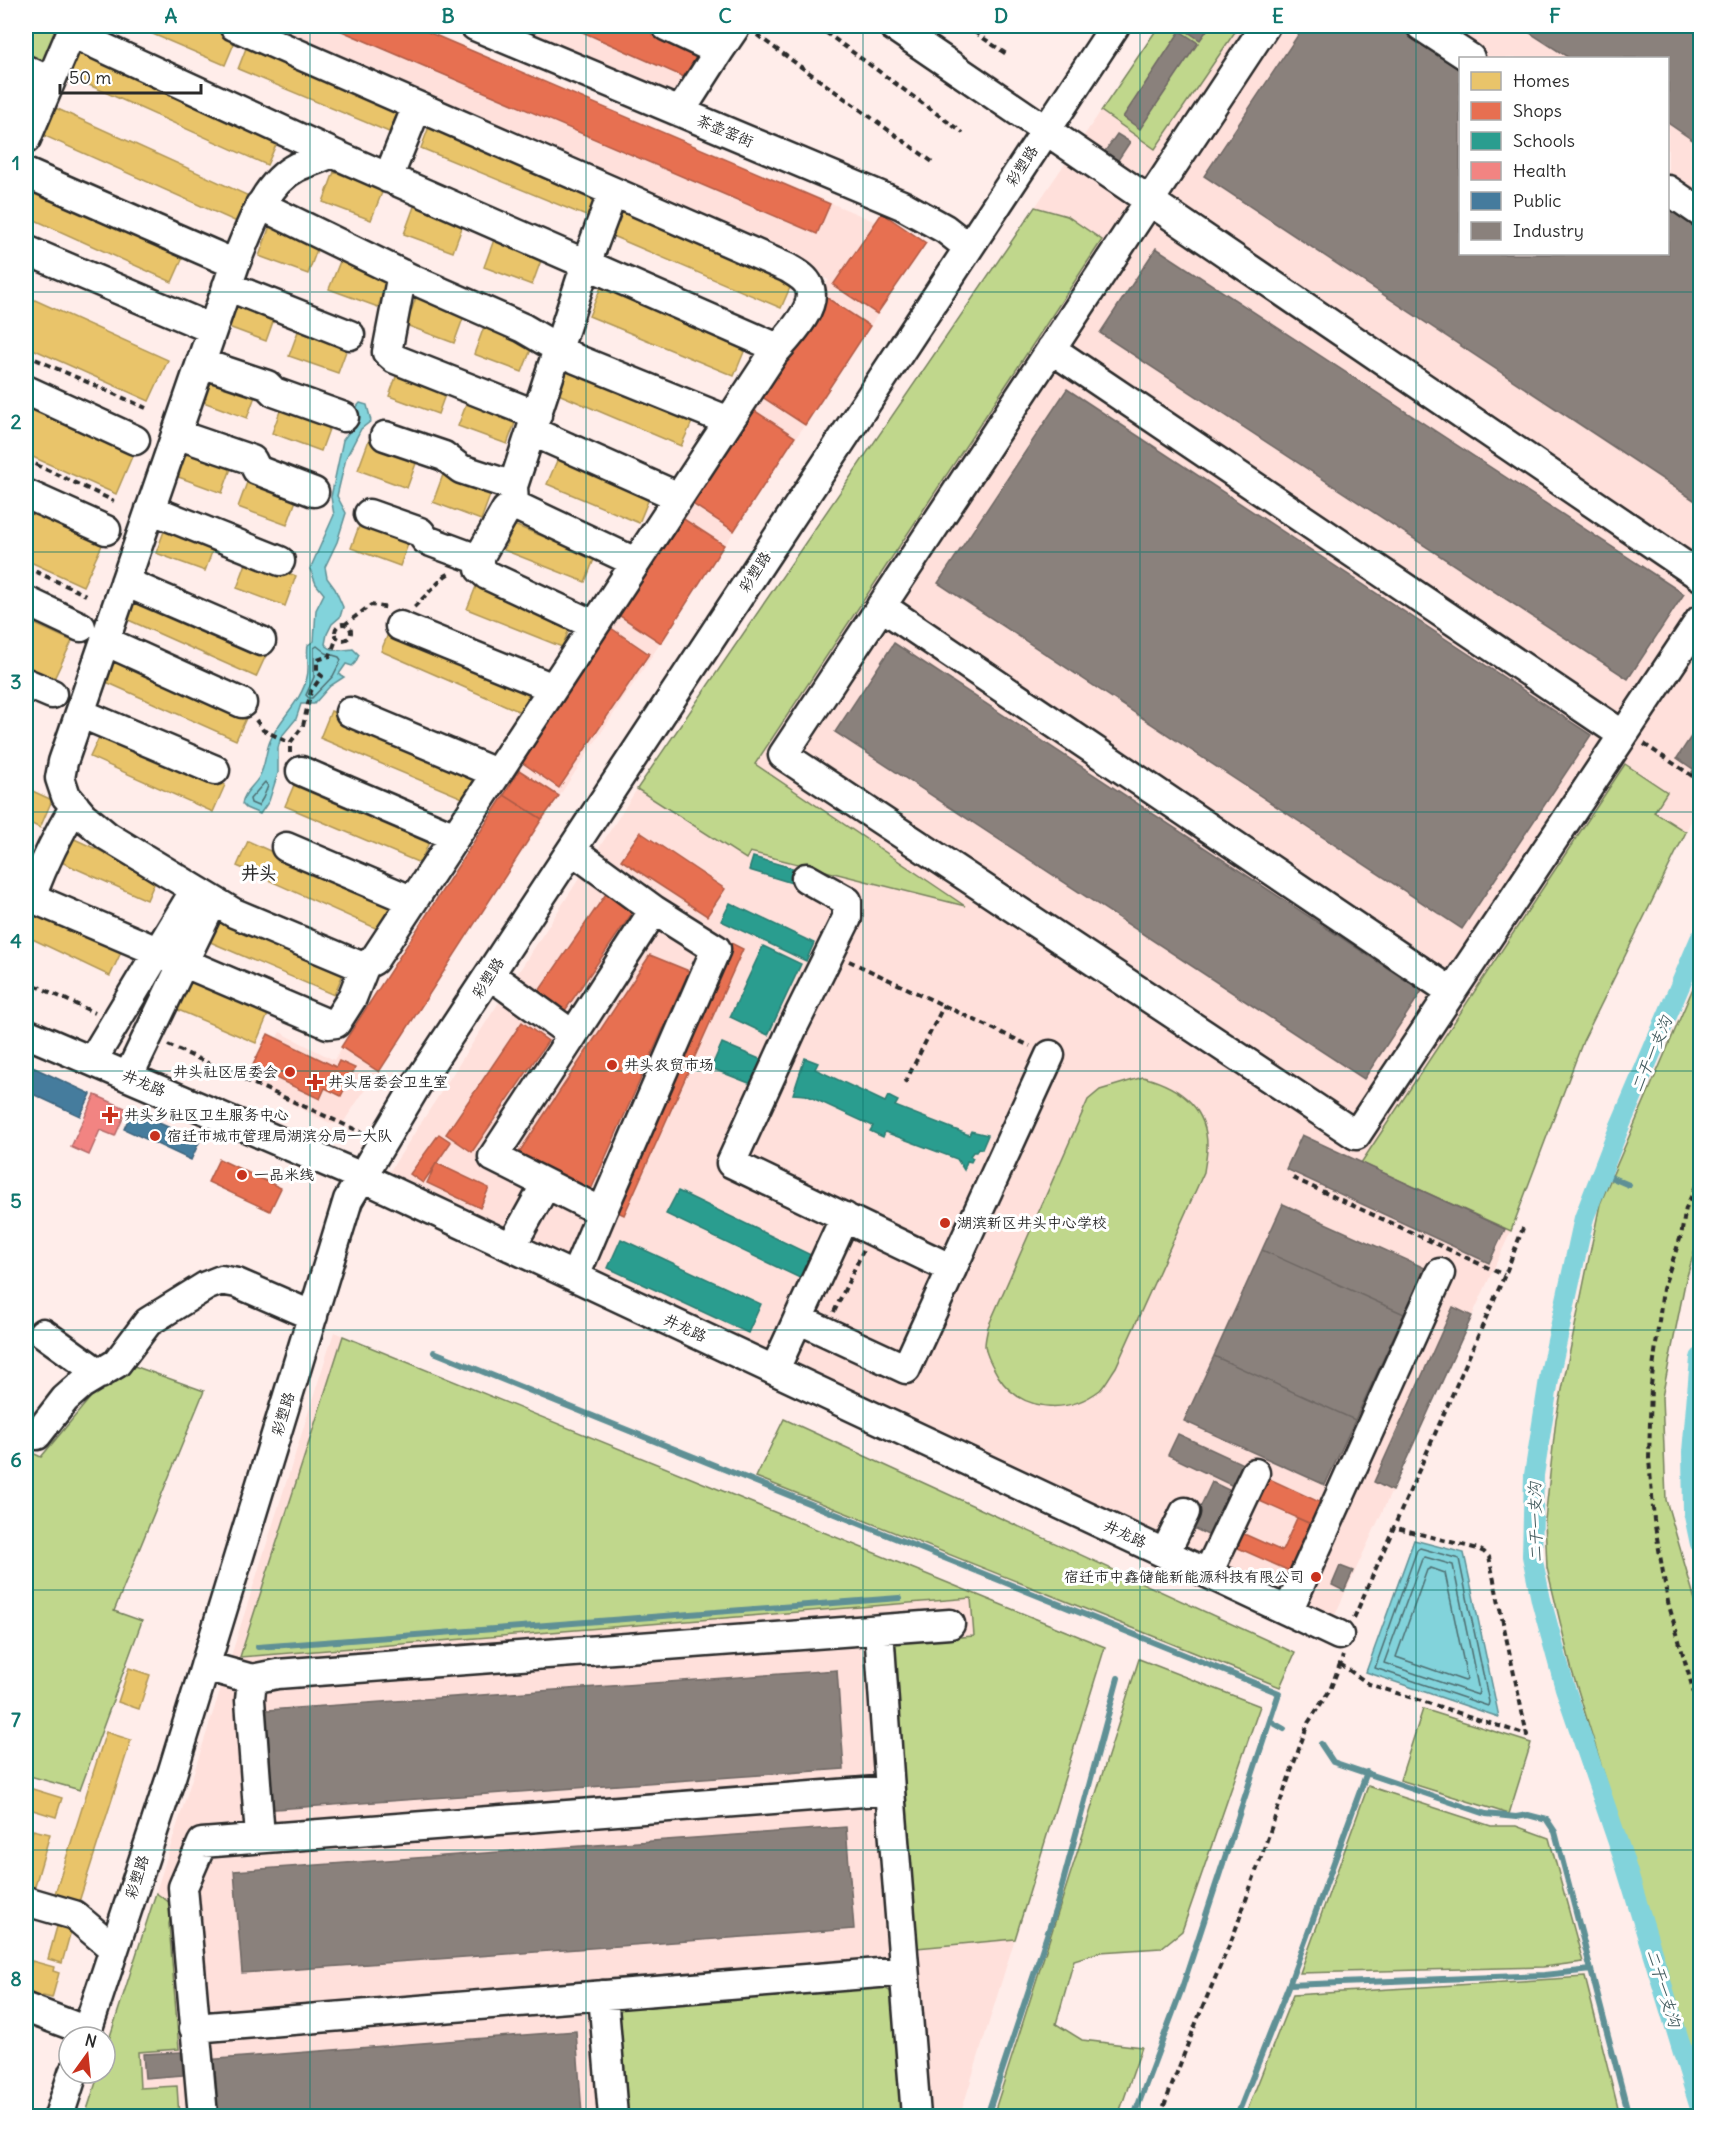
<svg xmlns="http://www.w3.org/2000/svg" width="1726" height="2142" font-family="Delius,'LXGW WenKai TC',sans-serif">
<style>
.built{fill:#ffe0db;fill-rule:evenodd}
.green{fill:#c0d78c;stroke:#76815c;stroke-width:1.5}
.water{fill:#82d3db;stroke:#5f9095;stroke-width:1.5}
.homes{fill:#e9c46a;stroke:#b09657;stroke-width:1.5}
.shops{fill:#e76f51;stroke:#af5b46;stroke-width:1.5}
.schools{fill:#2a9d8f;stroke:#2a7b71;stroke-width:1.5}
.health{fill:#f28482;stroke:#b66968;stroke-width:1.5}
.public{fill:#457b9d;stroke:#3d637b;stroke-width:1.5}
.industry{fill:#8a817c;stroke:#6e6764;stroke-width:1.5}
.lines{fill:none;stroke-linecap:round;stroke-linejoin:round}
.shore{stroke:#4e6e71;stroke-width:1.5}
.stream{stroke:#5f9095;stroke-width:6}
.canal{stroke:#82d3db;stroke-width:20}
.minor-casing{stroke:#2b2b2b;stroke-width:33}
.path{stroke:#2b2b2b;stroke-width:4;stroke-dasharray:6 4.5;stroke-linecap:butt}
.minor{stroke:#fff;stroke-width:28}
.grid{fill:none;stroke:#0f766e;stroke-width:1.5;stroke-opacity:0.55}
.poi-dot{fill:#c8321e;stroke:#fff;stroke-width:2}
.labels{text-anchor:middle;stroke-width:6;stroke-linejoin:round;paint-order:stroke}
.street-label{font-size:15px;fill:#2b2b2b;stroke:#fff}
.poi-label{font-size:15px;fill:#2b2b2b;stroke:#fff;text-anchor:start}
.water-label{font-size:16px;font-style:italic;fill:#455d60;stroke:#fff}
.quarter-label{font-size:18px;font-weight:bold;fill:#2b2b2b;stroke:#fff}
.neatline{fill:none;stroke:#0f766e;stroke-width:2}
.grid-label{font-size:20px;text-anchor:middle;font-weight:bold;fill:#0f766e}
</style>
<rect width="100%" height="100%" fill="#ffedea"/>
<filter id="ink" filterUnits="userSpaceOnUse"><feTurbulence type="fractalNoise" baseFrequency=".0167" numOctaves="2"/><feDisplacementMap in="SourceGraphic" scale="12" xChannelSelector="R" yChannelSelector="G"/><feConvolveMatrix kernelMatrix="1 2 1 2 8 2 1 2 1" color-interpolation-filters="sRGB"/></filter>
<g filter="url(#ink)">
<path class="built" d="M249,26h167l509,217 -582,880 -11,1 -81,-40 29,-52 54,28 495,-780z
M509,26h114l89,39 -20,38z
M1159,26h541v777l-117,238 -72,190 -177,386 -948,-440 251,-388zM1460,58h208v196h-208z
M334,1332l771,315 -145,469h-875l14,-43h6v-21z"/>
<path class="green" d="M26,26h36l-19,43 -17,-7z
M1159,26h80l-84,123 -54,-38z
M1035,207l32,9 35,24 -347,524 210,142 -215,-54 -4,7 -109,-70z
M1625,764l42,28 -13,20 32,20 -103,209 -72,190 -150,-68z
M1700,972v260l-15,51 -23,114 4,103 34,117v466l-128,-412 -25,-103 -2,-48 11,-101 44,-215z
M1143,1077c37,10 65,30 64,71 0,8 -2,16 -3,24l-88,195c-5,7 -10,17 -16,23 -33,25 -79,22 -102,-14 -5,-9 -12,-20 -13,-30 0,-6 2,-13 3,-19l100,-227 12,-10z
M343,1336l762,311 -90,292 -98,9 -23,-306 80,-6 -3,-38 -731,59z
M134,1366l70,25 -90,220 28,10 -62,169 -54,-15v-325l15,7 54,-65z
M784,1419l511,234 -15,34 -524,-210z
M1139,1659l121,47 -78,225 -21,17 -61,4 -26,8 -18,64 26,16 60,7 -24,69h-125z
M1423,1709l108,34 -22,71 -109,-34z
M1368,1786l123,40h25l33,12 34,124 -40,5 -243,6z
M156,1893l17,12 -4,19 10,125 -41,3 2,36 37,-2 2,30h-94l14,-43h6v-21z
M1585,1977l35,139h-375l48,-121z
M882,1987l8,4 2,6 10,119h-280l-9,-104 6,-5z"/>
<path class="water" d="M360,403l7,2 4,16 -10,8 -15,29 -9,38 9,17 -9,29 -12,25 2,11 8,11 8,18 -3,10 -8,7 -5,10 -2,10c7,9 18,6 28,5l6,6 -4,8 -3,3 -6,-2 -7,10 5,3 -14,9 -16,18h-13l-5,15 -15,18 -3,11v25l-9,28 -9,13 -14,-6 -4,-4c1,-11 12,-18 17,-27 7,-12 6,-24 11,-36 9,-22 32,-40 37,-64 3,-9 -1,-22 1,-32l6,-4 2,-31 8,-16 -8,-10 -6,-15 24,-54 -3,-18 12,-57 13,-17 -2,-13z
M1414,1540l50,13 35,164 -133,-45z"/>
<path class="homes" d="M134,26h71l31,13 -11,26z
M248,43l152,64 -11,25 -151,-63z
M79,48l200,90 -12,27 -200,-90z
M49,105l200,91 -12,26 -201,-90z
M430,124l171,71 -10,23 -170,-70z
M334,172l49,18 -12,30 -48,-18z
M26,182l158,73 -12,27 -146,-66z
M415,204l49,18 -11,30 -49,-18z
M621,209l171,74 -11,25 -171,-73z
M270,226l49,18 -11,30 -49,-18z
M495,237l48,18 -11,30 -48,-18z
M341,259l48,18 -11,30 -49,-18z
M601,287l145,60 -12,29 -145,-60z
M229,293l48,18 -11,30 -48,-18z
M417,295l48,18 -11,30 -48,-18z
M26,296l142,64 -19,41 -123,-55z
M485,324l49,18 -12,30 -48,-18z
M300,326l49,17 -11,30 -49,-17z
M400,366l49,18 -11,30 -49,-18z
M567,367l126,53 -12,26 -125,-53z
M209,370l49,18 -11,30 -49,-18z
M469,397l49,18 -11,29 -49,-18z
M283,403l49,18 -11,30 -49,-18z
M26,404l108,48 -18,42 -90,-40z
M369,440l49,18 -11,30 -49,-18z
M184,445l49,18 -11,30 -49,-18z
M559,456l91,40 -11,27 -92,-39z
M444,472l48,18 -11,30 -48,-18z
M249,477l49,18 -11,30 -49,-18z
M26,510l76,35 -19,41 -57,-26z
M362,518l49,18 -11,30 -49,-18z
M167,523l49,18 -11,30 -49,-18z
M514,525l81,32 -10,25 -81,-32z
M248,558l48,18 -11,30 -48,-18z
M477,584l95,38 -10,25 -95,-38z
M135,593l132,60 -11,24 -132,-59z
M26,620l46,21 -20,42 -26,-13z
M390,629l142,62 -9,22 -142,-62z
M114,657l133,59 -11,24 -132,-59z
M331,711l146,61 -12,27 -145,-61z
M102,731l123,54 -12,27 -123,-55z
M297,778l135,57 -12,28 -135,-57z
M26,788l26,12 -12,28 -14,-7z
M70,837l87,40 -10,23 -88,-39z
M248,841l144,65 -12,24 -143,-64z
M35,909l87,41 -12,26 -84,-40v-7z
M219,915l126,54 -11,26 -126,-54z
M189,979l80,33 -13,31 -80,-34z
M129,1668l21,7 -11,34 -21,-7z
M106,1732l25,8 -54,168 -24,-8z
M26,1787l36,11 -6,19 -30,-9z
M33,1830l17,4 -16,55 -8,-2v-30z
M58,1923l14,4 -10,36 -14,-4z
M32,1961l22,6 -1,4 6,2 -7,25 -9,-2 -1,6 -10,-3 2,-5 -8,-3v-8z"/>
<path class="shops" d="M330,26h84l416,178 -13,30z
M569,26h75l62,28 -13,27z
M882,213l44,30 -49,71 -44,-29z
M821,294l49,32 -65,99 -49,-32z
M749,407l46,30 -61,94 -46,-30z
M679,516l45,29 -63,98 -44,-29z
M611,628l38,26 -90,134 -39,-27z
M519,770l40,26 -17,23 -38,-24z
M504,795l38,24 -163,253 -38,-25z
M640,832l85,57 -18,27 -86,-56z
M612,885l27,18 -75,109 -27,-18z
M727,941l16,8 -119,266 -17,-8z
M650,955l39,16 -100,223 -75,-34z
M522,1022l26,19 -76,111 -26,-18z
M268,1034l68,33 3,-6 16,7 -14,28 -16,-8 -5,11 -68,-32z
M439,1134l12,8 -28,41 -13,-9z
M219,1159l62,29 -11,23 -62,-29z
M436,1163l53,25 -9,20 -53,-25z
M1263,1476l65,30 -10,21 -65,-29z
M1297,1518l18,8 -21,47 -58,-26 6,-14 40,18z"/>
<path class="schools" d="M753,857l43,12 -4,14 -43,-13z
M730,903l84,40 -8,18 -85,-40z
M763,946l38,18 -33,71 -38,-18z
M722,1043l47,20 -10,24 -48,-19z
M805,1058l13,5 -3,6 70,33 3,-6 10,5 -3,5 74,29 2,-4 17,4 -6,14 -4,-1 -2,4h-3l-3,4 3,2 -2,4 -4,-1 -3,9 -7,-11 -72,-27 -2,5 -13,-6 3,-5 -67,-31 -13,-1z
M678,1191l137,66 -11,23 -138,-66z
M621,1239l140,65 -13,29 -140,-65z"/>
<path class="health" d="M95,1095l32,14 -12,27 -15,-6 -11,25 -18,-8z"/>
<path class="public" d="M26,1064l65,30 -11,22 -54,-25z
M132,1111l54,24 2,-3 13,6 -10,22 -67,-31z"/>
<path class="industry" d="M1183,26h27l-10,14 -18,-12z
M1304,26h92l64,42v186h208v-50l32,22v278l-496,-328z
M1519,26h181v119l-32,-22v-65h-99z
M1180,31l18,12 -58,86 -17,-12z
M1117,134l13,8 -14,21 -13,-9z
M1156,248l528,346 -56,85 -528,-346z
M1067,389l524,346 -129,194 -524,-346z
M894,643l528,348 -58,88 -529,-347z
M1696,729l4,3v25l-7,12 -16,-11z
M1700,760v17l-8,-5z
M1302,1135l203,94 -16,34 -203,-94z
M1283,1204l142,64 -21,46 -142,-64z
M1262,1250l142,64 -49,106 -141,-64z
M1453,1307l19,9 -80,175 -18,-9z
M1214,1356l141,64 -30,65 -141,-64z
M1178,1434l65,30 -10,22 -65,-31z
M1212,1482l19,9 -21,45 -19,-9z
M1340,1566l13,5 -9,20 -12,-6z
M837,1670l7,99 -582,41 -8,-99z
M846,1827l8,102 -612,44 -8,-102z
M576,2031l6,84 -20,1h-353l-4,-56z
M181,2052l2,23 -38,3 -2,-24z"/>
<g class="lines">
<path class="shore" d="M317,646l9,7 13,4 2,3 -8,16 -21,22h-3l-3,-3 8,-18v-29z
M265,782l3,4 -5,12 -5,8 -7,-3 -1,-4z
M1420,1548l39,11 30,143 -1,4 -113,-38 42,-118z
M1425,1557l28,8 26,126 -1,4 -94,-32 38,-104z
M1431,1568l14,5 22,105 -2,3 -69,-24 31,-87z"/>
<path class="stream" d="M1601,1173l28,12
M434,1352l845,341 -98,298 -47,125
M258,1647l641,-49
M1270,1721l14,8
M1321,1744l12,18 153,52 30,3 12,-2 19,5 8,12 74,284
M1289,1985l255,-10 47,-5
M987,2116l69,-208 62,-230
M1237,2116l52,-131 78,-213"/>
<path class="canal" d="M1700,939l-81,189 -35,90 -34,155 -16,102 -2,81 9,44 24,88 58,169 77,251
M1700,1358l-8,94 1,59 7,33"/>
<g class="minor-casing">
<path id="minor" d="M234,26l554,242c8,5 17,9 21,18 10,21 -22,52 -35,67l-400,607 -9,5h-7l-124,-52 -127,-77 -24,-20 -17,-20 -6,-18 3,-16 172,-498c14,-33 28,-80 62,-97 11,-5 24,-9 35,-14l446,195
M475,26l427,179 43,24 23,18
M666,26l53,25 17,-25
M893,26l807,550
M1265,26l-482,729 573,380 344,-515
M1421,26l49,32
M78,36l254,117
M26,70l24,11
M680,112l39,-61
M26,139l48,-113
M26,173l209,91
M388,178l29,-72
M1668,190l32,22
M260,205l154,75 109,48 53,31 153,62
M26,250l186,79
M402,274l-15,78 8,7 142,56
M227,286l123,49
M1051,349l572,386
M201,363l66,22 7,7 70,25
M26,390l109,50
M531,431l148,66
M176,434l76,26 5,10 57,22
M385,436l59,20 17,13 52,17
M26,494l80,36
M514,505l-1,-19 73,-222 27,-72
M150,509l130,52
M369,514l51,18 6,8 54,20
M125,582l136,59
M26,601l55,26
M881,606l571,386
M594,625l-107,-50 -7,-6v-13l26,-46 8,-5 121,57
M400,626l153,62
M105,641l137,62
M26,683l26,11
M350,712l146,61
M80,713l135,57
M301,771l154,66
M75,806c-17,28 -31,57 -43,88l5,6 291,124 8,-1 16,-25 13,-33
M286,847l127,54
M572,850l82,60
M806,878l41,23v17l-53,107 -63,138 221,106
M490,975l83,60 -80,122 109,55 114,-263 -62,-39 -81,125
M26,1033l336,144 977,458
M92,1061l103,-171
M128,1077l85,-176
M511,1247l35,-63
M575,1276l27,-64
M798,1319l108,50 144,-314
M43,1333l57,41
M775,1369l70,-152
M26,1430l11,5 28,-36 17,-15 35,-21 31,-41 58,-36 15,-6 16,3 76,33
M1165,1553l20,-41
M1208,1573l47,-100
M1288,1611l152,-338
M879,1630l11,160 26,326
M205,1666l47,13 25,-5 673,-50
M252,1679l-2,21 10,137
M26,1901l48,14 40,34
M603,1995l10,121
M26,2008l61,23
M194,2028l710,-57
M85,2037l87,-263 176,-574 71,-119 696,-1055
M59,2116l14,-43
M203,2116l-20,-229 19,-44 688,-53"/>
</g>
<path class="path" d="M817,26l146,107
M966,26l43,30
M757,35l177,128
M26,355l120,53
M26,460l88,41
M26,567l60,28
M414,607l31,-31 5,-3
M335 632a8 8 0 1 1 16 0a8 8 0 1 1-16 0Z
M344,625l27,-20 18,3
M256,720l7,10 27,13
M1644,744l53,35
M290,753v-10l13,-17 8,-35 11,-15 -5,-4v-12l13,-4 7,-19
M849,961l181,85
M26,981l69,32
M168,1045l195,88
M905,1083l39,-78
M1700,1177l-14,31 -5,28 -18,53 -12,96 -2,74 5,61 14,82 32,112
M1293,1178l211,97
M834,1312l29,-61
M1354,1618l153,-348 16,-42
M1340,1664l29,20 158,51 -38,-178 -5,-5 -6,-3 -85,-22
M1160,2116l38,-98 36,-84 74,-211 22,-33 13,-34"/>
<use href="#minor" class="minor"/>
</g>
</g>
<path class="grid" d="M310,26v2090M586,26v2090M863,26v2090M1140,26v2090M1416,26v2090M26,292h1674M26,552h1674M26,812h1674M26,1071h1674M26,1330h1674M26,1590h1674M26,1850h1674"/>
<g class="poi-dot">
<circle cx="612" cy="1065" r="6"/>
<circle cx="290" cy="1072" r="6"/>
<path d="M312 1073h6v6h6v6h-6v6h-6v-6h-6v-6h6z"/>
<path d="M107 1106h6v6h6v6h-6v6h-6v-6h-6v-6h6z"/>
<circle cx="155" cy="1136" r="6"/>
<circle cx="242" cy="1175" r="6"/>
<circle cx="945" cy="1223" r="6"/>
<circle cx="1316" cy="1577" r="6"/>
</g>
<g class="labels">
<g class="street-label">
<text transform="translate(725 131) rotate(23)" y="5">茶壶窑街</text>
<text transform="translate(1022 166) rotate(-57)" y="5">彩塑路</text>
<text transform="translate(755 572) rotate(-57)" y="5">彩塑路</text>
<text transform="translate(488 978) rotate(-57)" y="5">彩塑路</text>
<text transform="translate(144 1083) rotate(23)" y="5">井龙路</text>
<text transform="translate(685 1328) rotate(25)" y="5">井龙路</text>
<text transform="translate(283 1414) rotate(-73)" y="5">彩塑路</text>
<text transform="translate(1125 1534) rotate(25)" y="5">井龙路</text>
<text transform="translate(137 1877) rotate(-72)" y="5">彩塑路</text>
</g>
<g class="poi-label">
<text x="624" y="1070">井头农贸市场</text>
<text x="278" y="1077" text-anchor="end">井头社区居委会</text>
<text x="328" y="1087">井头居委会卫生室</text>
<text x="124" y="1120">井头乡社区卫生服务中心</text>
<text x="167" y="1141">宿迁市城市管理局湖滨分局一大队</text>
<text x="254" y="1180">一品米线</text>
<text x="957" y="1228">湖滨新区井头中心学校</text>
<text x="1304" y="1582" text-anchor="end">宿迁市中鑫储能新能源科技有限公司</text>
</g>
<g class="water-label">
<text transform="translate(1651 1054) rotate(-67)" y="6">二干一支沟</text>
<text transform="translate(1535 1522) rotate(-91)" y="6">二干一支沟</text>
<text transform="translate(1664 1988) rotate(73)" y="6">二干一支沟</text>
</g>
<g class="quarter-label">
<text x="259" y="879">井头</text>
</g>
</g>
<rect width="1726" height="2142" fill="none" stroke="#fff" stroke-width="66"/>
<rect x="1459" y="57" width="210" height="198" fill="#ffffff" stroke="#aaaaaa" stroke-width="1.5"/>
<rect x="1471" y="72" width="30" height="18" fill="#e9c46a" stroke="#aaaaaa" stroke-width="1.5"/>
<text x="1513" y="87" font-size="18" fill="#2b2b2b">Homes</text>
<rect x="1471" y="102" width="30" height="18" fill="#e76f51" stroke="#aaaaaa" stroke-width="1.5"/>
<text x="1513" y="117" font-size="18" fill="#2b2b2b">Shops</text>
<rect x="1471" y="132" width="30" height="18" fill="#2a9d8f" stroke="#aaaaaa" stroke-width="1.5"/>
<text x="1513" y="147" font-size="18" fill="#2b2b2b">Schools</text>
<rect x="1471" y="162" width="30" height="18" fill="#f28482" stroke="#aaaaaa" stroke-width="1.5"/>
<text x="1513" y="177" font-size="18" fill="#2b2b2b">Health</text>
<rect x="1471" y="192" width="30" height="18" fill="#457b9d" stroke="#aaaaaa" stroke-width="1.5"/>
<text x="1513" y="207" font-size="18" fill="#2b2b2b">Public</text>
<rect x="1471" y="222" width="30" height="18" fill="#8a817c" stroke="#aaaaaa" stroke-width="1.5"/>
<text x="1513" y="237" font-size="18" fill="#2b2b2b">Industry</text>
<g transform="translate(87 2055) rotate(15)"><circle r="28" fill="#ffffff" stroke="#aaaaaa" stroke-width="1.5"/>
<path d="M0-4.5L10 22L0 15L-10 22Z" fill="#c8321e"/>
<text y="-9" font-size="16" font-weight="bold" text-anchor="middle" fill="#2b2b2b">N</text>
</g>
<path d="M60 84v9h141v-9" fill="none" stroke="#2b2b2b" stroke-width="3"/>
<text x="69" y="84" font-size="18" fill="#2b2b2b" stroke="#ffffff" stroke-width="4.5" paint-order="stroke">50 m</text>
<rect x="33" y="33" width="1660" height="2076" class="neatline"/>
<g class="grid-label">
<text x="171" y="23">A</text>
<text x="448" y="23">B</text>
<text x="725" y="23">C</text>
<text x="1001" y="23">D</text>
<text x="1278" y="23">E</text>
<text x="1555" y="23">F</text>
<text x="16" y="170">1</text>
<text x="16" y="429">2</text>
<text x="16" y="689">3</text>
<text x="16" y="948">4</text>
<text x="16" y="1208">5</text>
<text x="16" y="1467">6</text>
<text x="16" y="1727">7</text>
<text x="16" y="1986">8</text>
</g>
</svg>
